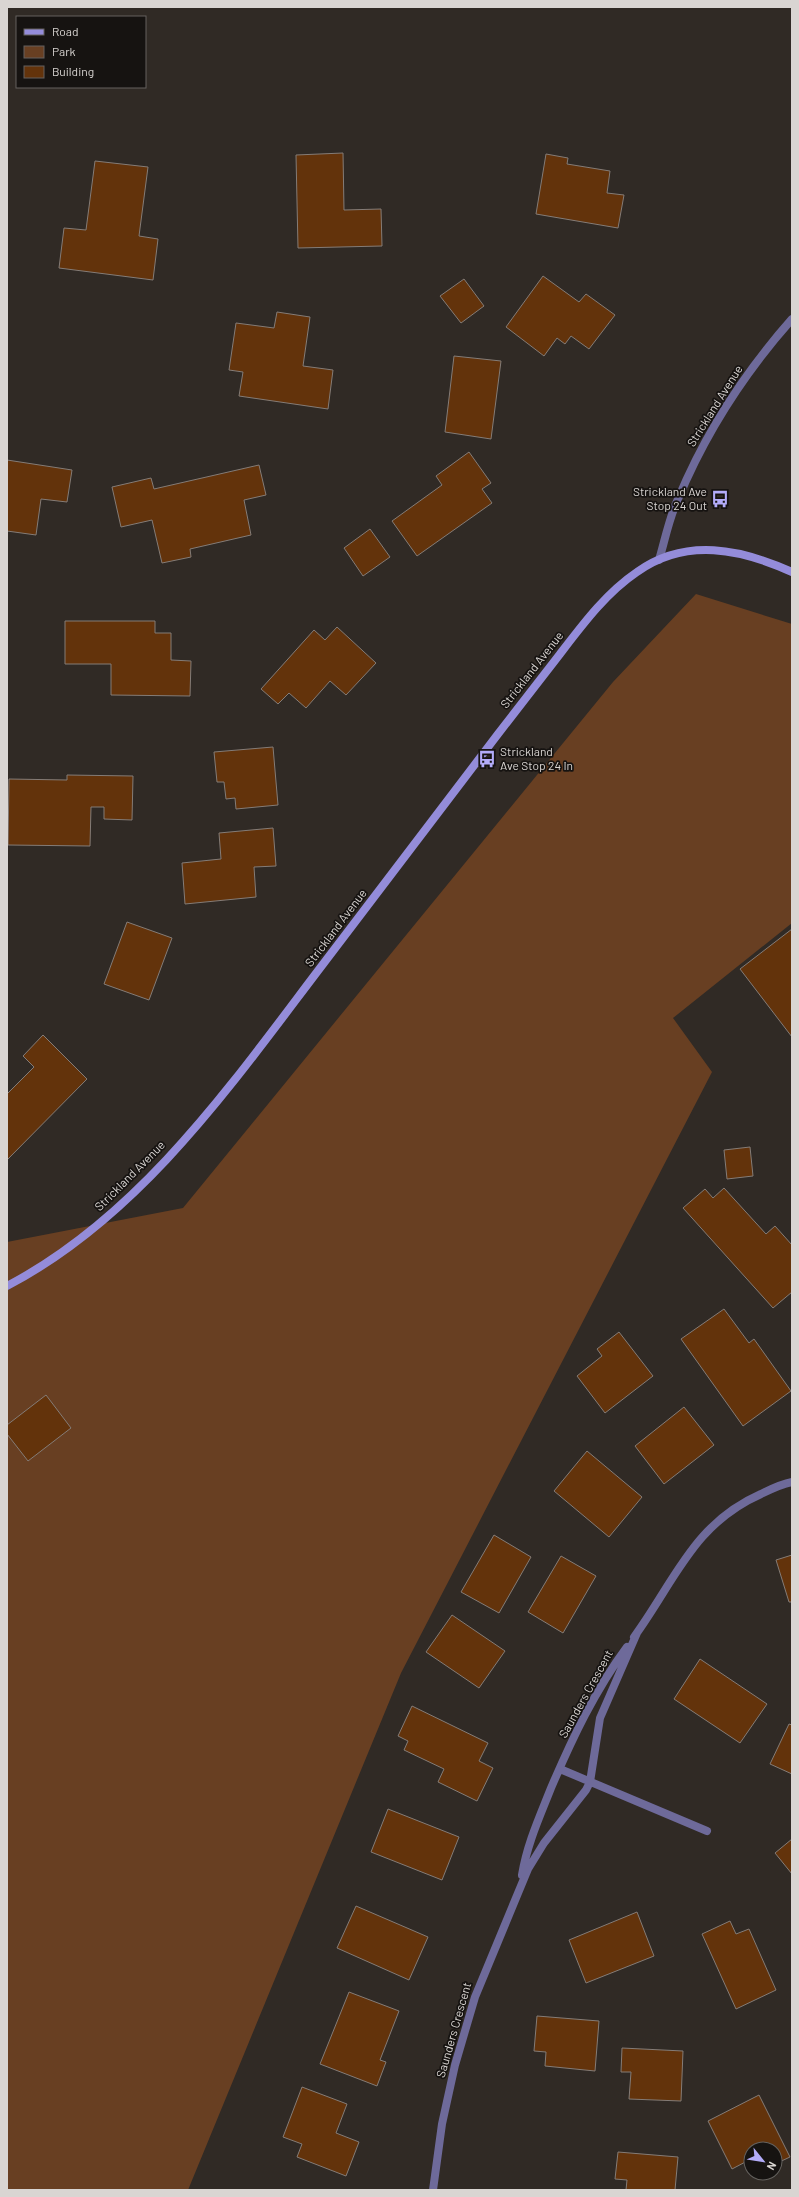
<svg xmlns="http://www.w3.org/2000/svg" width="799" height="2197" font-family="Barlow,sans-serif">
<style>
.green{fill:#683f22}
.building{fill:#63330b;stroke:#847c77}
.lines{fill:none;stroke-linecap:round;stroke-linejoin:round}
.lane{stroke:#6e6a9a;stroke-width:8}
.street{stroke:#6e6a9a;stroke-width:8}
.secondary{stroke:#948cda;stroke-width:8}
.labels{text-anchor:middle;stroke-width:3.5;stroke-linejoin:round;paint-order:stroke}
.street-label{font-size:12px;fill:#d9d5d2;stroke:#161311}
.poi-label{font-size:12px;fill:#d9d5d2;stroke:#161311;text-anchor:end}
</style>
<rect width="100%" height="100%" fill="#302a25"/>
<path class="green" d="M696,594l96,30v299l-119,95 39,54 -311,601 -213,517h-181v-948l176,-34 430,-526z"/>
<path class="building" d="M343,153l1,57 37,-1 1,37 -84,2 -2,-93z
M546,154l22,4 -1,6 43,7 -3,22 17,2 -6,33 -82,-14z
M95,161l53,6 -9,69 19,3 -5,41 -94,-12 5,-40 22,2z
M543,276l36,26 7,-8 29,21 -26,34 -18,-13 -6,8 -8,-6 -13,18 -38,-29z
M464,279l20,27 -23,17 -21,-27z
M277,312l33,5 -7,49 30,4 -5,39 -89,-13 4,-24 -14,-2 7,-47 38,5z
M454,356l47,5 -10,78 -46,-7z
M469,452l22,31 -9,6 10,14 -75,53 -25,-35 50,-36 -6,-9z
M7,460l65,10 -5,32 -26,-3 -5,36 -29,-4z
M259,465l7,30 -22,5 7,35 -61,14 1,8 -29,6 -10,-43 -31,7 -9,-40 39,-9 3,11z
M370,529l20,28 -27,19 -19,-28z
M65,621h90v12h16v27l20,1 -1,35 -79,-1v-31h-46z
M337,627l39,36 -30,32 -16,-14 -24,27 -17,-15 -11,11 -17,-15 53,-59 11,10z
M273,747l5,58 -42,4 -1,-11 -9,1 -2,-17h-7l-3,-30z
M67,775l66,1 -1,44 -28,-1v-12h-13l-1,39 -82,-1 1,-66 58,1z
M273,828l3,38 -22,1 2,30 -71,7 -3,-41 39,-4 -2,-26z
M127,922l45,16 -23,62 -45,-16z
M792,929v108l-52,-68z
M43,1035l44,44 -80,81v-66l27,-27 -11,-11z
M750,1147l3,29 -26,3 -3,-29z
M724,1188l42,46 9,-8 17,19v47l-19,16 -90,-100 22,-19 8,9z
M724,1309l25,34 5,-4 37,52 -48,35 -62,-87z
M619,1332l34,44 -48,37 -28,-37 25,-20 -5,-7z
M46,1395l25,33 -43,33 -21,-27v-9z
M684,1407l30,38 -50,39 -29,-38z
M587,1451l55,46 -33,40 -55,-46z
M494,1535l37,22 -32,56 -38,-21z
M792,1555v47h-3l-13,-42z
M561,1556l35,20 -33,57 -35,-21z
M452,1615l53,36 -26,37 -53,-36z
M700,1659l67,45 -27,39 -66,-44z
M412,1706l76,37 -9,18 14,7 -16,33 -39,-19 6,-13 -40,-19 4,-9 -10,-5z
M789,1724l3,1v49l-22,-10z
M388,1809l71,28 -17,43 -71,-28z
M792,1839v35l-17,-21z
M356,1906l72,31 -19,43 -72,-32z
M637,1912l17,44 -68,27 -17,-43z
M730,1921l6,13 13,-5 27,61 -40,19 -34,-75z
M349,1992l50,19 -19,49 6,2 -9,24 -57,-22z
M537,2016l62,5 -4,50 -50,-5 1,-14 -12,-1z
M622,2048l61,3 -2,50 -52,-2 2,-27h-10z
M302,2087l45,17 -11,29 23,9 -13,34 -49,-19 5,-13 -19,-7z
M759,2095l31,62 -15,7v-15h-24v10l-19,10 -24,-48z
M618,2152l60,5 -3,33h-49l1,-10 -12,-1z"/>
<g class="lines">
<path class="lane" d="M659,560c6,-20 10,-42 19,-61 27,-65 67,-127 114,-180"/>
<path class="street" d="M634,1637c41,-56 59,-113 127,-143 10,-5 20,-10 31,-12
M560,1769l147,62
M522,1875c5,-31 18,-59 29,-87 21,-49 44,-98 76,-141
M433,2190l9,-66 13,-59 20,-68 53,-128 16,-26 42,-53 4,-8 10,-64 37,-85"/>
<path class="secondary" d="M7,1286c130,-68 220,-195 307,-310 61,-80 122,-161 184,-242 21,-27 41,-53 62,-80 23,-30 46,-61 77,-82 49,-35 104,-23 155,0"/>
</g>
<defs>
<g id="bus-bare" transform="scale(1.38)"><path d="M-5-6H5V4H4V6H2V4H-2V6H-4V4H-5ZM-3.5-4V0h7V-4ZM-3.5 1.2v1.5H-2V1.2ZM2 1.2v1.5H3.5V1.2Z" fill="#b3acf9" stroke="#161311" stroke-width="2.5" paint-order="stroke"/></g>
</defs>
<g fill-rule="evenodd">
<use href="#bus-bare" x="720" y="499"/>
<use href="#bus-bare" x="487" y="759"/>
</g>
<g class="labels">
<g class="street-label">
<text transform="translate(715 406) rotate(-58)" y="4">Strickland Avenue</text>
<text transform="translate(532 670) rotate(-52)" y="4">Strickland Avenue</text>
<text transform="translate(336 928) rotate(-53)" y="4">Strickland Avenue</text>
<text transform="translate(130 1176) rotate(-45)" y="4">Strickland Avenue</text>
<text transform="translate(586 1694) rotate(-61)" y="4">Saunders Crescent</text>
<text transform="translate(454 2030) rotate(-74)" y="4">Saunders Crescent</text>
</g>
<g class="poi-label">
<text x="707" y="496">Strickland Ave<tspan x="707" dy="14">Stop 24 Out</tspan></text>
<text x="500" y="756" text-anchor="start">Strickland<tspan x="500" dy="14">Ave Stop 24 In</tspan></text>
</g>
</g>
<rect width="799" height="2197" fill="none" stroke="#d9d5d2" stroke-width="16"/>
<rect x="16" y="16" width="130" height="72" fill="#161311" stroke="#64615e"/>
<rect x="24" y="29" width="20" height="6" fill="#948cda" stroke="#64615e"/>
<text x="52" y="36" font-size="12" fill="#d9d5d2">Road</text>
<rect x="24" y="46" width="20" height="12" fill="#683f22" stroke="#64615e"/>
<text x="52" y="56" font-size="12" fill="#d9d5d2">Park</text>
<rect x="24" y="66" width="20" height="12" fill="#63330b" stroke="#64615e"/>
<text x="52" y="76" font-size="12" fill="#d9d5d2">Building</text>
<g transform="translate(763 2161) rotate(120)"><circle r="19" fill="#161311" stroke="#64615e"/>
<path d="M0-3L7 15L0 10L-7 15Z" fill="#b3acf9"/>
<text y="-6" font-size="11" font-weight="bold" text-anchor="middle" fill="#d9d5d2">N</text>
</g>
</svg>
